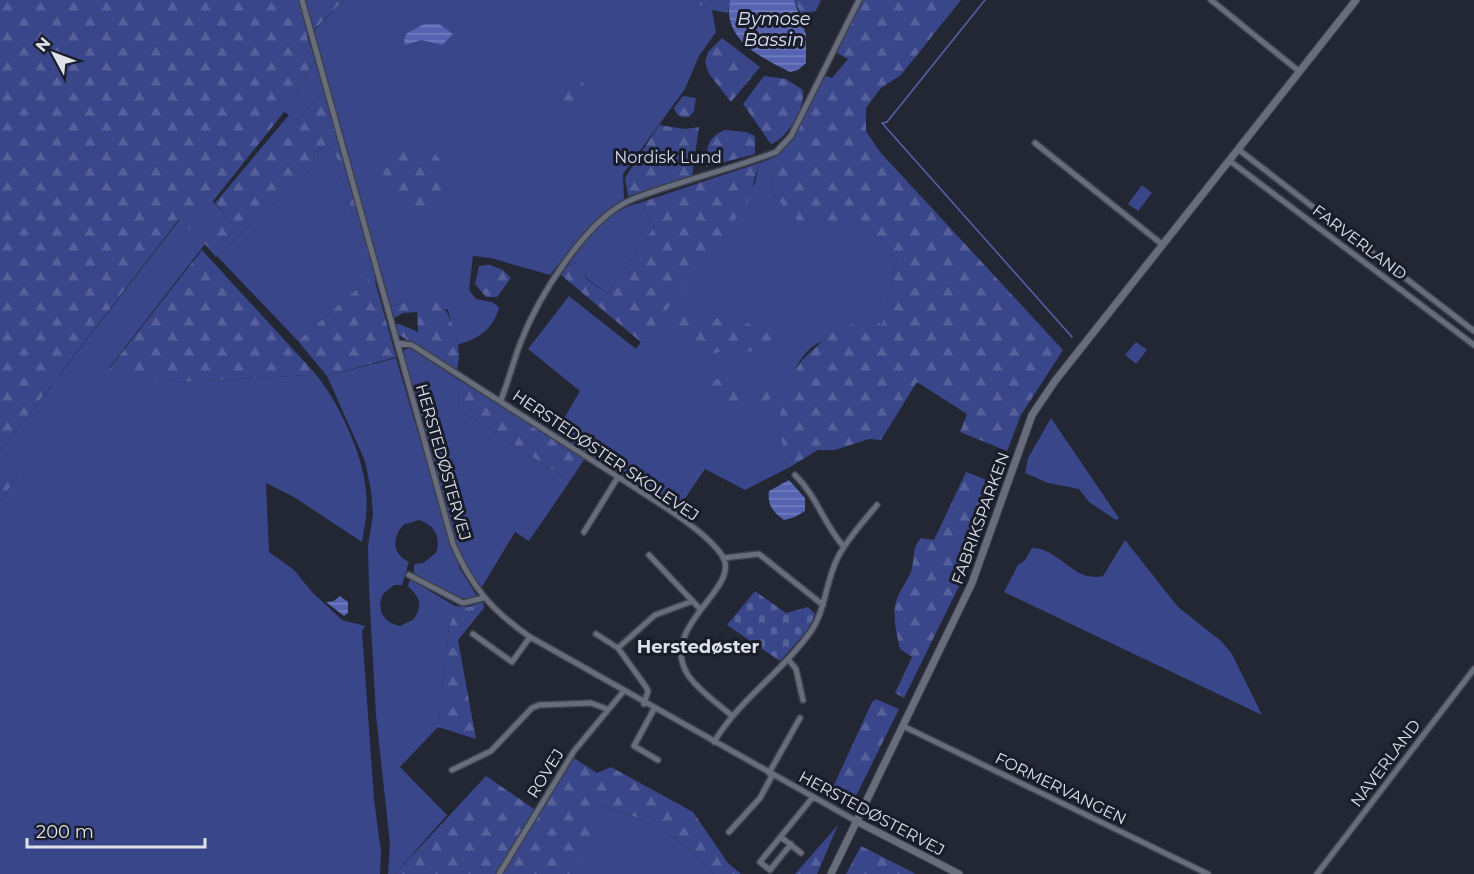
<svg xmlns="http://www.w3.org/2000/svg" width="1474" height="874" font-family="Montserrat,sans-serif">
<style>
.green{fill:#3a468a}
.forest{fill:url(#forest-firs)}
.cemetery{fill:url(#cemetery-stones)}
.water{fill:url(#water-rules)}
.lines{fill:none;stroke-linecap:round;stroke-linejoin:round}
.stream{stroke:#5563b0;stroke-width:1.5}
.minor-casing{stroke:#3e414c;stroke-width:8}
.tertiary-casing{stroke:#3e414c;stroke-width:9}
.minor{stroke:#686d7c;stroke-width:5}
.tertiary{stroke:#686d7c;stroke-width:7}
.labels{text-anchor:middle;stroke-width:6;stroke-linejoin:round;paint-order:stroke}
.park-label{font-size:16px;fill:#d2d8ed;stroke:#191c29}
.street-label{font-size:16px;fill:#dee1ea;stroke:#191c29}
.water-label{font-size:18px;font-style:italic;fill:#dce2f8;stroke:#191c29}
.neighbourhood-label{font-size:18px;font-weight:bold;fill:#dee1ea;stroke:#191c29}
</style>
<defs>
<pattern id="forest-firs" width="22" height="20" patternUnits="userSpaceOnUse" patternTransform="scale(1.5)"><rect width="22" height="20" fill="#3a468a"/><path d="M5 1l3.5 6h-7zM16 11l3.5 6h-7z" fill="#56609b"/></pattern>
<pattern id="cemetery-stones" width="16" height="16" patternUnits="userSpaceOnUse" patternTransform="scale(1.5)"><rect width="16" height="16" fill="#3a468a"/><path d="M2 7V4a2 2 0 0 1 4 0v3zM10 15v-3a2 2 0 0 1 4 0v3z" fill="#56609b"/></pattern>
<pattern id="water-rules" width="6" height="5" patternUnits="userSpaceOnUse" patternTransform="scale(1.5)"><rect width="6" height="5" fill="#5563b0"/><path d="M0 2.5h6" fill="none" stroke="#7580bf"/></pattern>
</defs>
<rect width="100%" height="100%" fill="#232633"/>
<path class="green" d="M344,0h344l24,10 4,22 -17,24 -14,33 -62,85 1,25 -36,29 -38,47 -59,-17 -18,-2 -4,34 7,9 16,3 7,5c-5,23 -22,32 -42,38l-9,-35 -27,-12 -31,9 -76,-276z
M315,59l9,33 -27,28 -13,-8 12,-16z
M327,145l9,11 32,112 5,1 3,16 -9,-5 -69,61 -81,-85 99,-92 -3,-10z
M775,157l-4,36 27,27 55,2 44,37 -15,67c-16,4 -55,11 -67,19 -34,23 -28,81 -31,117l6,5 -45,23 -40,-21 -29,43 -120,-80 24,-41 -52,-42 41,-53 67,53 119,-166 4,-20z
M1142,185l10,8 -14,18 -10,-7z
M212,201l15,15 -119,153 72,13 129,-7 3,-5c24,26 52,85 54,122 2,17 -1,33 -4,50l-68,-45 -28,-14 3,69 25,18 18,22 30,28 23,6 -3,5 12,168 7,53 -1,22h-380v-372l17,-25 -17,-8v-17l180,-233 10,10z
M639,203l16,23 -48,67 -21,-15 -1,-10 -7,-5 -10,2c17,-24 41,-56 71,-62z
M1136,342l11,8 -11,14 -11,-9z
M410,348l49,32 -1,29 112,72 -41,60 -14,-9 -33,55 -15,-18 -11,-27 -53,-186 1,-6z
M396,358l55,187 9,24 17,27c-19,10 -45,-13 -63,-23v-9l9,-1 13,-10c5,-16 -1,-28 -17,-33l-16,5c-11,13 -11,29 6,37l-7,23h-8l-11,9c-7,15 0,29 17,32l14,-7c9,-15 6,-21 -6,-33l2,-7 45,27 -6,22 -11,99 -38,40 47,48 -52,59h-7l2,-30 -14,-129 -7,-127 -1,-42 5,-32 -2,-23 -6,-30 -38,-85z
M1051,418l68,100 -3,2 -27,-18 -10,-13 -31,-6 -23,-10 3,-15z
M1125,540l53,67 43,34 11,13 30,61 -258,-123 14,-27 7,-5 7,-12c28,0 41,35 71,28z
M600,807c47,10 83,30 113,67h-135z"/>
<path class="forest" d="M0,0h344l-37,37 8,22 -19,37 -12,16 -94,118 -11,-11 -179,233z
M688,0h42l-2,13 -16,-3z
M794,0h27l-5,11 -15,3z
M861,0h100l-60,75 -20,13 -15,20v23l14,21 183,198 -42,65 -14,36 -47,-19 7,-18 -50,-32 -36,58 -12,-1 -34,11h-17l-28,17 -6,-5 -4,-47 11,-38 11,-17 29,-27 38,-16 13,8 15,-66 -44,-36 -55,-2 -27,-28 4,-36 48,-82 9,3 16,-19 -13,-7z
M722,38l38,29 -29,35 -22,-28 -4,-12 3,-10z
M764,76l22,3 17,11c3,16 -16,49 -32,54l-28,-40z
M558 92a14 14 0 1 1 28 0a14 14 0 1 1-28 0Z
M324,92l49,177h-5l-32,-113 -9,-11 -14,9 3,10 -100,93 -12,-14 23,-27 -12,-13 74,-88 8,5z
M683,96l13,2 -2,13 -5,6c-8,1 -12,-1 -15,-9z
M659,125l26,4 14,-2 -7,49 -64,20 -3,-18z
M725,130l21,2 9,4v18l-49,13c1,-19 0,-29 19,-37z
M383 177a31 31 0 1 1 62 0a31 31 0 1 1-62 0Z
M759,163l-11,39 -106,141 -81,-68 7,-10 10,-2 7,5 1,11 21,14 48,-67 -16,-23z
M202,250l110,120 -3,5 -129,7 -72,-12z
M490,265l13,5 8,8 -14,19h-11l-11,-13 4,-18z
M368,279l8,6 20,72 -69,19 -29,-35z
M421,298h16c14,16 28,51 19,73l-60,-38 -2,-9h5l19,8 -1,-20 -14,1 -11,6 -2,-12z
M682,309h6l24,10 20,-3 36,17 7,8 -7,8 -23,3 -22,-1 -22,6 -28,-22 1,-18z
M725,376l10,4 11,10c-4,10 -9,18 -20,20l-15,-16 2,-13z
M459,380l126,78 -15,23 -112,-72z
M755 392a9 9 0 1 1 18 0a9 9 0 1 1-18 0Z
M0,469l17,8 -17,25z
M966,472l29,11 -31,93 -60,122 -9,-5 17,-36 -12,-8c-3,-14 -8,-32 -4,-47 3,-12 13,-22 16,-34 3,-13 0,-20 9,-30l13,2z
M483,601l1,7 -26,32 18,99 -38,-12 11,-99 6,-22 14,1z
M876,699l23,10 -42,85c-11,10 -15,10 -28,2l43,-94z
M574,758l23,15 14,-6 82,45 35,51 13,11h-28c-30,-37 -66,-57 -112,-67l-23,67h-183l91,-98 54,37z
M838,825l-21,49h-22z
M861,846l55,28h-70z"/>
<path class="cemetery" d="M755,591l31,22 22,-6 7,7 -7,16 -28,31 -53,-36z"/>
<path class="water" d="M730,0h64l12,35v28l-8,7 -8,2c-30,-15 -68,-33 -60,-72z
M424,24h15l14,10 -11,11 -21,-5 -16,5 -1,-6 3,-6z
M789,480l16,18v13l-10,6 -11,3c-11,-8 -17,-15 -15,-29z
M340,596l8,6v11l-4,3 -18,-14 8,-1z"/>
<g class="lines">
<path class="stream" d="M985,0l-98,122 -5,1 190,214"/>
<g class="minor-casing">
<path id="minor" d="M302,0l151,544c19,43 38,66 77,93l326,184
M1211,0l89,72
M1035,143l128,102
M1239,150l235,181
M1230,161l244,184
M397,343l15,2c71,46 143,91 214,137 26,17 81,49 97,75 18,32 -66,70 -35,118 10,15 29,28 43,40
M501,400c7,-18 12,-37 19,-56 17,-45 66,-126 113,-145 46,-18 96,-29 143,-47l15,-16 68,-136
M795,475c22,21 29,50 49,72
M584,532l34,-55
M649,555l51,54
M723,558l36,-4 64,51
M409,575l54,28 20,-5
M473,634l39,28 18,-25
M596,634l22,14 28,39 2,4 -4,13
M618,648l37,-33 38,-14
M788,659l8,10 7,31
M654,709l-20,37 24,14
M903,726l305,148
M714,742c25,-42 67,-69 95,-108 17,-22 16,-52 29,-77 10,-19 26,-36 39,-52
M452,770l39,-19 41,-43 7,-3 52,-2 16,6
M769,773l31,-55
M729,832l31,-34 13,-24
M781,837l20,16
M791,844l-21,26 -10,-8 53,-65
M499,874l75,-123 49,-59
M1317,874l157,-205"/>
</g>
<g class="tertiary-casing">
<path id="tertiary" d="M856,821l103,53
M831,874l141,-291 60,-168 23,-34 301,-381"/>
</g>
<use href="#minor" class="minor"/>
<use href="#tertiary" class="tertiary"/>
</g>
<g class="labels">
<g class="park-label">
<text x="668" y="163">Nordisk Lund</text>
</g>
<g class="street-label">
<text transform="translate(1360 242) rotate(37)" y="6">FARVERLAND</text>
<text transform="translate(606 455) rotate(34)" y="6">HERSTEDØSTER SKOLEVEJ</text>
<text transform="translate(444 462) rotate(74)" y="6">HERSTEDØSTERVEJ</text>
<text transform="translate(980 518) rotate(-70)" y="6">FABRIKSPARKEN</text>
<text transform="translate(1385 763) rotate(-53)" y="6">NAVERLAND</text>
<text transform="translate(545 773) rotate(-58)" y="6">ROVEJ</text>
<text transform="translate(1061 788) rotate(26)" y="6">FORMERVANGEN</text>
<text transform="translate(872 813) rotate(28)" y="6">HERSTEDØSTERVEJ</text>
</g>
<g class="water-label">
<text x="774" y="25">Bymose<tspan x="774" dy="21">Bassin</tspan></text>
</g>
<g class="neighbourhood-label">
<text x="698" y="653">Herstedøster</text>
</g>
</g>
<g transform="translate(54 54) rotate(311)" stroke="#191c29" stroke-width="4.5" paint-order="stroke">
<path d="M0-4.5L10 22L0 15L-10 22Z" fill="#dee1ea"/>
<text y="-9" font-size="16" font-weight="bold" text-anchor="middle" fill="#dee1ea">N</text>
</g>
<path d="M27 838v9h178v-9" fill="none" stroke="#dee1ea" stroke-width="3"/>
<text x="36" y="838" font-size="18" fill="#dee1ea" stroke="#191c29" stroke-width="4.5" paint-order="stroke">200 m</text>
</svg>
